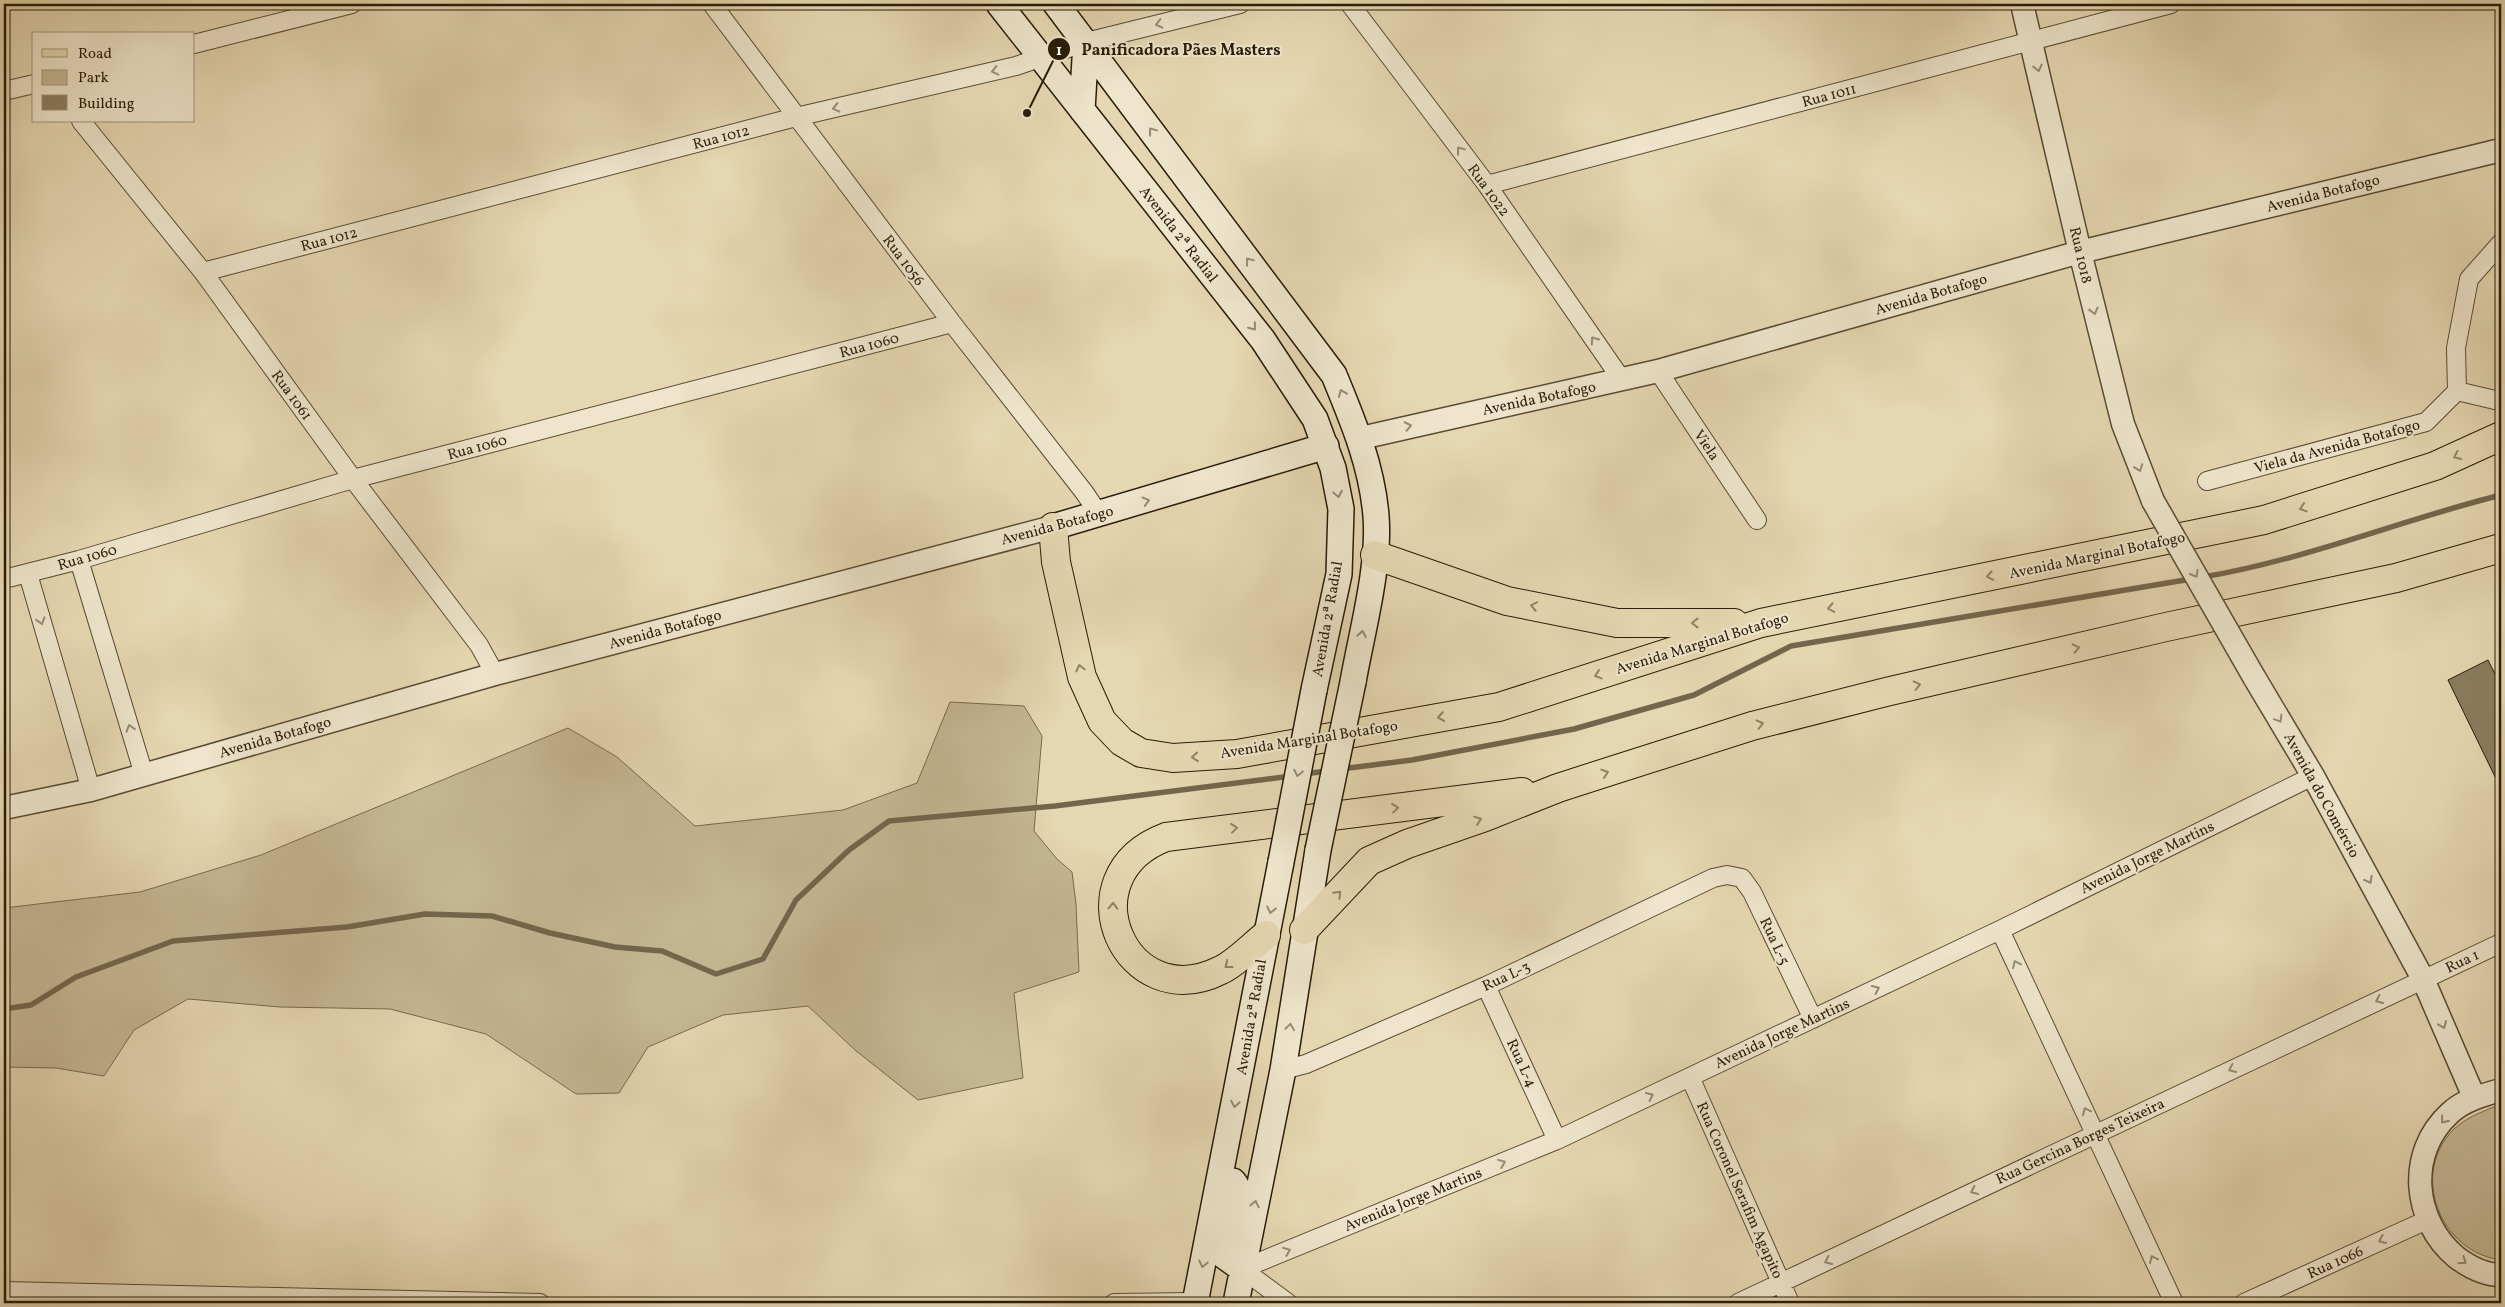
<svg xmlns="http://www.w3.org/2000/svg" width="2505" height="1307" font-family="Vollkorn,serif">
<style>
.green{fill:#c5b794;stroke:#776a4e}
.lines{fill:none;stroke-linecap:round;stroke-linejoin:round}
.stream{stroke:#73664c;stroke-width:5.5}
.building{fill:#8b7d60;stroke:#291c09}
.minor-casing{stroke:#584b33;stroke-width:20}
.tertiary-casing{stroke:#584b33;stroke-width:25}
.secondary-casing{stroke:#291c09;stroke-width:28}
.primary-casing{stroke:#291c09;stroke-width:30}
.minor{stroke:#eee5cc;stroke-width:18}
.tertiary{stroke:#eee5cc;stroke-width:22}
.secondary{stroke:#eee5cc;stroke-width:25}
.primary{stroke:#e5d7b1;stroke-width:28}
.tertiary-bridge-casing{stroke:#584b33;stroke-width:25;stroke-linecap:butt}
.secondary-bridge-casing{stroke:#291c09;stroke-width:28;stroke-linecap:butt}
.tertiary-bridge{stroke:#eee5cc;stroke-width:22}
.secondary-bridge{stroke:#eee5cc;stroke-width:25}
.oneway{stroke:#958b74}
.oneway2{stroke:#908365}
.labels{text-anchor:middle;stroke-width:4;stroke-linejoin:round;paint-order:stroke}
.street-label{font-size:15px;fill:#291c09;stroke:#eee5cc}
.leader{fill:none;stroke:#291c09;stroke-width:2}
.callout-dot{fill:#291c09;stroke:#eee5cc;stroke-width:2}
.mark-label{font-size:15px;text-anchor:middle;font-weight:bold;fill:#fff}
.callout-label{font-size:16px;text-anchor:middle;font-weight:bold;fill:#291c09;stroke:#eee5cc;stroke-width:4;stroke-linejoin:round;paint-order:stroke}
</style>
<rect width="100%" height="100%" fill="#e5d7b1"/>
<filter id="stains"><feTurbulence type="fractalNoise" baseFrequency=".004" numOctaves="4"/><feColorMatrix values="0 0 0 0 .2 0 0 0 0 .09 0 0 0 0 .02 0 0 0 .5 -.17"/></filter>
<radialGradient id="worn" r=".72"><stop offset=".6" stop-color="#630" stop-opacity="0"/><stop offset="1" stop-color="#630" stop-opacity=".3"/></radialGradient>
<path class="green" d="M950,702l74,4 18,30 -8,95 23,28 15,13 4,32 3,68 -65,21 9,85 -105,22 -63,-50 -47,-44 -85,9 -75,32 -29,46 -43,1 -90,-60 -96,-25 -110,-2 -92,-8 -54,31 -30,46 -48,-8 -52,-1v-159l136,-16 121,-37 307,-127 49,29 78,69 148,-16 74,-27z
M2494,1107h7v153c-61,-8 -92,-86 -47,-131 12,-11 25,-16 40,-22z"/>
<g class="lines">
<path class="stream" d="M2203,577c102,-17 198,-57 298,-82
M1341,769l71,-9 162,-31 120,-34 97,-49 400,-67
M1304,774l23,-3
M4,1009l27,-4 45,-28 97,-36 174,-14 78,-13 67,2 58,17 65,14 47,4 54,23 47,-15 33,-59 53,-50 40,-29 166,-15 237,-30"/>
</g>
<path class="building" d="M2488,660l13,26v103l-53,-109z"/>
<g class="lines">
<g class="minor-casing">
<path id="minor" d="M712,4l240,319 132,169 15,22
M1350,4l137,181 135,195
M194,44l158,-40
M4,91l30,-7
M81,121l122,151 150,207 126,166 16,29
M1487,185l684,-181
M203,272l593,-155 220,-51 70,-24 154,-38
M1658,371l99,149
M2457,391l-1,-43 13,-69 32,-36
M2457,391l38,9 6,-1
M2207,481l219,-59 31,-31
M79,560l65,215
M28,574l63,216
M4,579l75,-19 274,-81 599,-156
M2000,930l174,373
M1486,986l71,154
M1283,1070l23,-6 180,-78 227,-108 14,-3 15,3 10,14 61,127
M1690,1077l100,226
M1242,1269l315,-129 443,-210 313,-154
M1242,1269l46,34
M4,1291l536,12
M1114,1303l81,-1
M1738,1303l763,-360
M2244,1303l183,-83"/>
</g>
<g class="tertiary-casing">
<path id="tertiary" d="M2022,4l58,248 43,172 30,77
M1361,438l297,-67 422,-119 421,-102
M2254,677l59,99 110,203 51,118
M4,808l87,-18 404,-116 558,-147
M2501,1090c-18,5 -37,10 -51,23 -44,40 -37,108 6,144 12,9 29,18 45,18"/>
</g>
<g class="secondary-casing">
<path id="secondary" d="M999,4l264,336 52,79 18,49 8,41 -2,65 -25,116
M1056,4l278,371c19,46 38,91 42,141 4,51 -14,115 -23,166
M1082,110l4,-68
M1053,527l273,-81
M1233,1181l3,4 -12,71 18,13
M1195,1303l86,-441
M1236,1303l47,-233 35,-220"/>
</g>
<g class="primary-casing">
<path id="primary" d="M1053,527l3,35 26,115 20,44 20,21 19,11 32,5 64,-4 262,-47 262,-84 503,-103 171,-54 66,-30
M1375,555l132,46 110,22h117
M1304,930l65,-69 38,-17 78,-27 73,-29 59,-19 135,-43 134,-34 280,-65 230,-49 105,-30
M1266,935c-13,10 -30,28 -45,35 -95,48 -158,-94 -55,-133l356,-45"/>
</g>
<use href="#minor" class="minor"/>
<use href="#tertiary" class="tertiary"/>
<use href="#secondary" class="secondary"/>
<use href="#primary" class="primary"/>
<g class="tertiary-bridge-casing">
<path id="tertiary-bridge" d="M2153,501l101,176"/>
</g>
<g class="secondary-bridge-casing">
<path id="secondary-bridge" d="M1318,850l35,-168
M1281,862l33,-172"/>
</g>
<use href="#tertiary-bridge" class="tertiary-bridge"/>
<use href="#secondary-bridge" class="secondary-bridge"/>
</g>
<defs><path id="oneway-chevron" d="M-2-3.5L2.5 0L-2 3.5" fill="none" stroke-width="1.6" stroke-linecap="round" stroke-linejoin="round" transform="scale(1.25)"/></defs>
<g class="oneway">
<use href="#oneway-chevron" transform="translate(1159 24) rotate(166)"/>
<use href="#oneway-chevron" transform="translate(2038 68) rotate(77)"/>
<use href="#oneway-chevron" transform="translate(995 71) rotate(167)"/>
<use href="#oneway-chevron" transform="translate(836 108) rotate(167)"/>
<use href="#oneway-chevron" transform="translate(1152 131) rotate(-127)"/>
<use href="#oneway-chevron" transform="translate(1460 150) rotate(-127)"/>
<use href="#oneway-chevron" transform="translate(1249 261) rotate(-127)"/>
<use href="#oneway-chevron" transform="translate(2094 311) rotate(76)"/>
<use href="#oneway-chevron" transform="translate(1253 327) rotate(52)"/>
<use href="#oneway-chevron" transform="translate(1594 340) rotate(-125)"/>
<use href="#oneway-chevron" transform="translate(1342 393) rotate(-112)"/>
<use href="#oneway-chevron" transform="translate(1408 426) rotate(-12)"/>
<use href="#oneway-chevron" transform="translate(2139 468) rotate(70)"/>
<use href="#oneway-chevron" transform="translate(1338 494) rotate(79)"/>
<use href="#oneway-chevron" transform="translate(1146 501) rotate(-16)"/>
<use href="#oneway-chevron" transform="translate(2195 574) rotate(60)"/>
<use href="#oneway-chevron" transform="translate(41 621) rotate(74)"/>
<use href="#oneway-chevron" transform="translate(1362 634) rotate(-80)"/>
<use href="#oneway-chevron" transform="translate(2279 719) rotate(59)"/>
<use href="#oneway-chevron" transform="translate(130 728) rotate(-107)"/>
<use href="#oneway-chevron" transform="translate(1298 773) rotate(101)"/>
<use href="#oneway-chevron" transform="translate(2369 880) rotate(62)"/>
<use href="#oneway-chevron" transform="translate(1271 910) rotate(102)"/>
<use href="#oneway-chevron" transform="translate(2016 964) rotate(-115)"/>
<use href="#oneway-chevron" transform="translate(1876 989) rotate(-25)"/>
<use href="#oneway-chevron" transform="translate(2379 1000) rotate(155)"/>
<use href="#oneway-chevron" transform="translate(2443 1025) rotate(67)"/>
<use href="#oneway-chevron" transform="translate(1290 1027) rotate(-82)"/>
<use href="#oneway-chevron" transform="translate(2232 1069) rotate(155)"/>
<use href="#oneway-chevron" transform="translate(1650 1096) rotate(-25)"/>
<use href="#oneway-chevron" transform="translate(1235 1104) rotate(100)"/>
<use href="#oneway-chevron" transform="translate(2086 1111) rotate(-115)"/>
<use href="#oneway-chevron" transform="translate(2444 1120) rotate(129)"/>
<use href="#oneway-chevron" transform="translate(1502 1163) rotate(-22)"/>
<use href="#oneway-chevron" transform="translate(1974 1191) rotate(155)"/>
<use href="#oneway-chevron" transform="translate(1255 1204) rotate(-78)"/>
<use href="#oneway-chevron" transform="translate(2382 1240) rotate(156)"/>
<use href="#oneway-chevron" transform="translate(1287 1251) rotate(-22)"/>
<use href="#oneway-chevron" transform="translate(2153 1259) rotate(-115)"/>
<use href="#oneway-chevron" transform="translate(1828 1261) rotate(155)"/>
<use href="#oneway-chevron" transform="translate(2463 1261) rotate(35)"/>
<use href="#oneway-chevron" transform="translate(1203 1264) rotate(102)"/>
</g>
<g class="oneway2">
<use href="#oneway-chevron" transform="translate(2457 456) rotate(156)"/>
<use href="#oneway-chevron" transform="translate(2303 508) rotate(162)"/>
<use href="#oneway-chevron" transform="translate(1990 576) rotate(169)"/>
<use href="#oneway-chevron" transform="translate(1534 606) rotate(-169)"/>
<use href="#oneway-chevron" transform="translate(1831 608) rotate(169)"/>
<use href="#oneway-chevron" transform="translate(1695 623) rotate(180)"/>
<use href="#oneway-chevron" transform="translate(2076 648) rotate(-13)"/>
<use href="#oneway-chevron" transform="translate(1080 668) rotate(-103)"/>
<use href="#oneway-chevron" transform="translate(1598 675) rotate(162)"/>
<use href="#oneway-chevron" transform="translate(1917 685) rotate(-13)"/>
<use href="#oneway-chevron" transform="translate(1441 717) rotate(170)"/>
<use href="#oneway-chevron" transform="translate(1760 724) rotate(-14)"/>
<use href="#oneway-chevron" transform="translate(1195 757) rotate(176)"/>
<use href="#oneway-chevron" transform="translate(1605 773) rotate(-18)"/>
<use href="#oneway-chevron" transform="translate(1395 808) rotate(-7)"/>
<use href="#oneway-chevron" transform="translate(1478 820) rotate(-19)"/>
<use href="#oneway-chevron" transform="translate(1234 828) rotate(-7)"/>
<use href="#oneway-chevron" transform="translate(1338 894) rotate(-46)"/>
<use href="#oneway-chevron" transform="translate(1113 906) rotate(-89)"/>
<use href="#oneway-chevron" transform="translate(1228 965) rotate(142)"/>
</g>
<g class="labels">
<g class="street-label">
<text transform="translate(1829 95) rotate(-15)" y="5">Rua 1011</text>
<text transform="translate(721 137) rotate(-15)" y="5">Rua 1012</text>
<text transform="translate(1489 190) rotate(54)" y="5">Rua 1022</text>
<text transform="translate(2323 193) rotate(-14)" y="5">Avenida Botafogo</text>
<text transform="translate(1179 234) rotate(52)" y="5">Avenida 2ª Radial</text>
<text transform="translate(329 239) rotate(-15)" y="5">Rua 1012</text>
<text transform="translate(2081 255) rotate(77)" y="5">Rua 1018</text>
<text transform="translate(904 260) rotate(53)" y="5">Rua 1056</text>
<text transform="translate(1931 294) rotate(-16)" y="5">Avenida Botafogo</text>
<text transform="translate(869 345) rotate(-15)" y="5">Rua 1060</text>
<text transform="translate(292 395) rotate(54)" y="5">Rua 1061</text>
<text transform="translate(1539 398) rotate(-12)" y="5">Avenida Botafogo</text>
<text transform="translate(1707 445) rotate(56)" y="5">Viela</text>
<text transform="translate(2337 446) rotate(-15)" y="5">Viela da Avenida Botafogo</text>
<text transform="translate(477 447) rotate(-15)" y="5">Rua 1060</text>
<text transform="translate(1057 525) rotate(-15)" y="5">Avenida Botafogo</text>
<text transform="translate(2097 555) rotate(-12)" y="5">Avenida Marginal Botafogo</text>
<text transform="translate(87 557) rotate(-16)" y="5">Rua 1060</text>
<text transform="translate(1327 619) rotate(-80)" y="5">Avenida 2ª Radial</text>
<text transform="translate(665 629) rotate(-15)" y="5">Avenida Botafogo</text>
<text transform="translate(1702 643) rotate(-17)" y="5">Avenida Marginal Botafogo</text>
<text transform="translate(275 737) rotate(-16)" y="5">Avenida Botafogo</text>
<text transform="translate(1309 739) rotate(-9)" y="5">Avenida Marginal Botafogo</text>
<text transform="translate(2322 795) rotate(61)" y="5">Avenida do Comércio</text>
<text transform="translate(2147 857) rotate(-26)" y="5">Avenida Jorge Martins</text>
<text transform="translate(1775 941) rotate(65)" y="5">Rua L-5</text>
<text transform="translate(2462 961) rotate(-25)" y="5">Rua 1</text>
<text transform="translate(1506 976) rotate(-25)" y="5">Rua L-3</text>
<text transform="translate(1251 1017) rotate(-80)" y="5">Avenida 2ª Radial</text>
<text transform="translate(1782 1033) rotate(-25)" y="5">Avenida Jorge Martins</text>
<text transform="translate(1522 1063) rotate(65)" y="5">Rua L-4</text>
<text transform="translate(2080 1141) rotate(-25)" y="5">Rua Gercina Borges Teixeira</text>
<text transform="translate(1740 1190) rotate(66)" y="5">Rua Coronel Serafim Agapito</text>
<text transform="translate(1413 1199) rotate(-22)" y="5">Avenida Jorge Martins</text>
<text transform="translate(2335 1262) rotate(-24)" y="5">Rua 1066</text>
</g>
</g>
<path class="leader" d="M1027 113L1059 49"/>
<g class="callout-dot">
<circle cx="1027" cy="113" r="5"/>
<circle cx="1059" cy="49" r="12"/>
</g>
<g class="mark-label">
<text x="1059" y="55">1</text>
</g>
<g class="callout-label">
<text x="1181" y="55">Panificadora Pães Masters</text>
</g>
<rect width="2505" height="1307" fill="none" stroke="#e5d7b1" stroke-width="20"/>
<rect x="5" y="5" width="2495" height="1297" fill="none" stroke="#291c09" stroke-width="2.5"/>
<rect x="10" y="10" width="2485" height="1287" fill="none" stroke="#291c09"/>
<rect x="32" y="32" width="162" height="90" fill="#eee5cc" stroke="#9f957e"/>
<rect x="42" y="49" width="25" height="8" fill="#e5d7b1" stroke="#9f957e"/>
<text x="78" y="58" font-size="15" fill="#291c09">Road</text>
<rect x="42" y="70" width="25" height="15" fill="#c5b794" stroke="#9f957e"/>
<text x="78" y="82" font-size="15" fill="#291c09">Park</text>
<rect x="42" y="95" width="25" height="15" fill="#8b7d60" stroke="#9f957e"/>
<text x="78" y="108" font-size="15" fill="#291c09">Building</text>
<rect width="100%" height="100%" filter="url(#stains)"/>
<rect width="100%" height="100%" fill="url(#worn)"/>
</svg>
